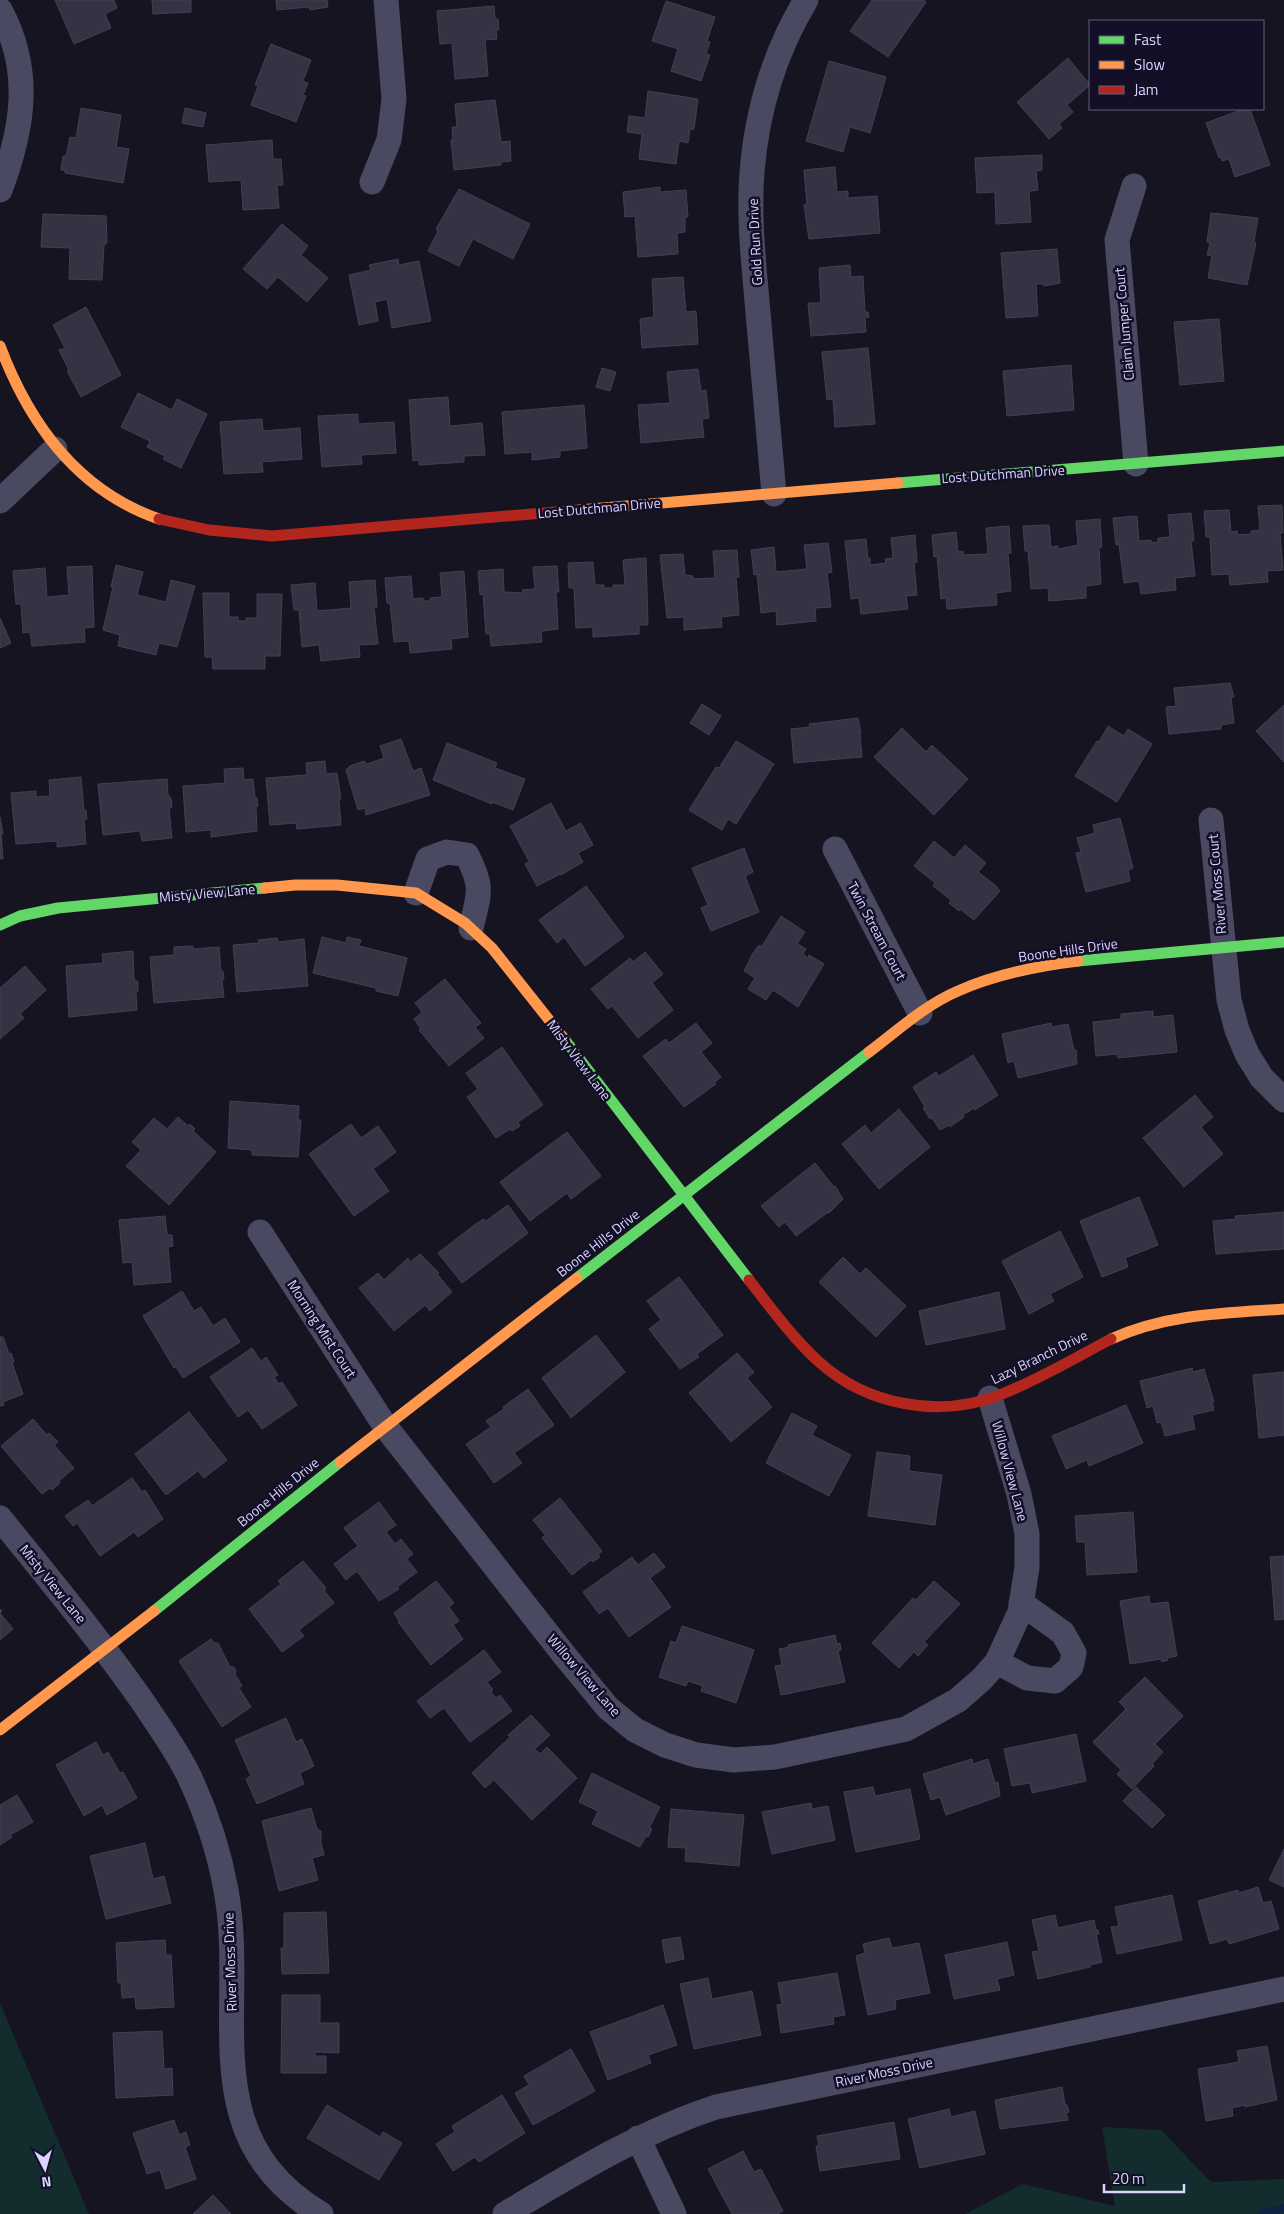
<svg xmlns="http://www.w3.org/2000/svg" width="1284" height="2214" font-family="'Titillium Web',sans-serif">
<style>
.green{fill:#132c2d}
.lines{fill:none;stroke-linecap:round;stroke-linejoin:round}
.stream{stroke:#0d2144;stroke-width:8}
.building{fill:#343243;stroke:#433f54}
.street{stroke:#4a4962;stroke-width:25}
.fast{stroke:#63d668;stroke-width:11}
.slow{stroke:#ff974d;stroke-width:11}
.jam{stroke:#b3261e;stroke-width:11}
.labels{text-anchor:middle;stroke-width:5;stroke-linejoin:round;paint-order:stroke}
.street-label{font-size:14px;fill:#d9d4ff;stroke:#130f26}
</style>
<rect width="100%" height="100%" fill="#161421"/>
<path class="green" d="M0,2003l89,211h-89z
M1102,2127l59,3 50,52 73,-3v35h-319l58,-30 92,22z"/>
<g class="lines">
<path class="stream" d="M1263,2214l21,-6"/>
</g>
<path class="building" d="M55,0h59l3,8 -12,6 6,14 -37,16z
M152,0h39v12l-38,2z
M276,0h51l1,7 -18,3 -1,-3 -32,3z
M872,0h51l3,2 -38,55 -38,-26z
M666,1l49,16 -8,24 3,1 -4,12 4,1 -9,26 -30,-10 7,-22 -26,-8z
M494,6l1,13h3l1,11h-3l1,9 -12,1 3,36 -33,3 -3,-36 -12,1 -3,-33z
M271,44l40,16 -8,21 5,2 -5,12 3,1 -10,26 -45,-17 7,-19 -3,-1z
M1068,58l22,27 -23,20 6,7 -14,12 3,4 -13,11 -32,-37z
M829,61l57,16 -16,56 -20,-6 -7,25 -37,-11z
M648,91l50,8 -4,30h-4l-2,14 -9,-2 -3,23 -37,-5 3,-25 -15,-2 2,-16 16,2z
M495,100l6,42 9,-1 1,20 -10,1v3l-47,5 -3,-30h2l-1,-13h5l-2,-23z
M81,108l40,7 -5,32 13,2 -6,34 -58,-10v-3h-4l2,-14h3l4,-19 6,1z
M185,108l21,5 -3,14 -21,-4z
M1243,109h7l20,56 -35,12 -6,-18 -7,2 -1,-4 -2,1 -13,-35z
M272,140l1,19h8l2,26h-6l2,23 -36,2 -2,-30 -32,2 -3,-37z
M1042,155v15l-6,1 2,19 -9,1 2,31 -35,2 -1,-32 -18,1 -2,-35z
M835,167l2,25 11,-1v7l29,-2 3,37 -71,6 -5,-34h3l-3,-35z
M660,187v5l26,-2 2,27h-3v15l-8,1 1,21 -40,3 -3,-41 -10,1 -2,-25z
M459,189l71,35 -17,35 -40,-20 -14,27 -31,-15 10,-20 -2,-2z
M1211,213l47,5 -4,24 2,1 -9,42 -39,-7 4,-22 -5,-1 3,-12 -3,-1z
M43,214l63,2 1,27 -3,2 -2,35 -33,-1 1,-31 -29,-1z
M282,224l26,22 -7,9 27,23 -21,24 -29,-25 -11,12 -24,-20z
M1057,249l3,34 -16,3v-2h-8l2,32 -32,2 -5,-65z
M398,259l1,6 20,-4 12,60 -39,7 -5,-29 -12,3 3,19 -19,4 -10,-50 22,-5 -2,-5z
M850,265l1,12 12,-1 2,36h3l1,5 -4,1 1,14 -55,4 -3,-33h13l-2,-35z
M683,277l3,35 10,-1 2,33 -56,4 -2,-29 14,-2 -2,-38z
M86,307l35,68 -40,22 -14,-26 2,-1 -10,-20 6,-2 -12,-23z
M1219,319l5,62 -44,4 -6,-63z
M868,348l7,76 -40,3 -2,-28 -6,1 -5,-48z
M1071,365l3,45 -67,6 -4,-45z
M602,368l14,4 -6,19 -14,-4z
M698,369l3,22 5,-1 3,28 -7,1 2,18 -63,6 -3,-38 32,-2 -3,-31z
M138,393l34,17 5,-11 30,15 -26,54 -18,-9 2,-3 -18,-9 3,-6 -29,-14z
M448,397l2,29 32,-3 3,32 -21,1v6l-45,3v-5l-6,1 -4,-61z
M584,405l3,43 -27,3v6l-28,3v-8l-27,2 -3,-42z
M358,414v10l36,-2 2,31 -35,2 1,9 -40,3 -4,-51z
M262,419l1,12 37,-3 2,31 -40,3 1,10 -39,2 -4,-52z
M1282,505l1,28h-3l3,37 -16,1 1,11 -38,3 -1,-11 -17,1 -2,-38h-4l-2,-26 25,-1 2,22 6,-1 1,4 13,-1v-3l9,-1 -2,-24z
M1191,513l3,28h-3l4,35 -20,2 1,12 -35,4 -2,-13 -15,2 -5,-39 -3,1 -3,-27 24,-2 2,25 12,-1v3l7,-1v-4l12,-1 -2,-22z
M1100,519l2,28h-3l2,37 -15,2v12l-37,3 -1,-13 -17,1 -3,-38h-3l-2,-25 26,-1 2,22 7,-1 1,3 19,-4 -2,-24z
M1009,526l2,27h-3l3,38 -15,2 1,12 -50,4 -1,-11 -5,1 -4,-43 -3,1 -2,-22 24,-3 2,20 5,-1v4l25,-1 -2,-26z
M915,535l2,27 -3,1 3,32 -11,1 2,13 -47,5 -2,-16 -8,1 -6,-58 21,-2 2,20 2,-1v7l16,-2 -1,-4 8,-1 -2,-20z
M828,543l4,29 -5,1 4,34 -16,1 1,13 -39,4 -1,-14 -15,2 -4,-39 -3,1 -3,-25 23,-3 2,25 31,-3 -3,-24z
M737,550l2,27h-3l3,38 -18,2 1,10 -38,3v-13l-17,1 -7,-63 23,-1 2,21 8,1v3l22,-1 -2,-27z
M646,558l2,67h-9v9l-46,3v-10l-17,1 -2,-40h-5l-1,-25 25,-1 2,23h9v3h9v-3h12l-2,-25z
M116,565l27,7 -6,23 29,7 5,-22 24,6 -18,61 -18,-4 -3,12 -38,-9 2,-11 -17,-5 10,-43h-2z
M92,566l2,61 -10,1 1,14 -53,4 -2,-14 -7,1 -2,-29h-5l-3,-33 32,-3 2,29 22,-2 -2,-28z
M557,566l2,26h-3l2,37 -17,2 1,11 -51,4 -1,-12h-4l-3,-40 -3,1 -2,-24 25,-2 1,23 19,1 -1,-3 13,-1 -2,-22z
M464,571l4,66 -17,2 1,10 -42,4 -1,-12 -15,1 -4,-39h-3l-2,-25 26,-2 2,23 10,-1v3h7v-3l12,-1 -2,-24z
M375,580l2,27h-3l4,37 -19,1 1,12 -39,4 -2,-16 -17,2 -3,-37h-5l-3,-25 24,-2 2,28 34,-3 -2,-26z
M203,593h26v24h9v4h8v-3h11v-24h25l-2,62h-15v13h-52l-1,-12h-7z
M0,618l11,25 -11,5z
M1230,683l4,14h-3l3,26 -13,2v4l-52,5 -3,-27 10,-1 -2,-18z
M702,704l19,12 -12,19 -19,-12z
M1284,705v57l-28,-31z
M858,718l3,16h-1l2,23 -68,6 -3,-34 19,-2 -1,-3z
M1108,726l16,10 4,-7 24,15 -35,58 -42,-26 22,-35 2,1z
M902,728l24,24 6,-7 36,34 -34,36 -60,-58z
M401,739l12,32 8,-3 9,27 -64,20 -1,-7 -7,2 -12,-40 4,-4 14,-5 3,3 17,-6 -4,-12z
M736,741l38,23 -38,60 -8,-5 -6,11 -33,-20 27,-43 3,1z
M447,743l50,20 -2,5 30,11 -12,31 -21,-8v2l-59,-24z
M325,761l1,13 11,-1 4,26h-2l2,26 -44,4 -1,-6 -26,2 -4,-47 41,-3 -1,-12z
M243,768l1,12 9,-1 2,18 2,1 1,8 -2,1 1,24 -46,6v-7l-25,2 -3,-46 42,-3 -1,-14z
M81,777l3,33h2l1,9 -3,1 2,24 -29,3v-6l-41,3 -5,-51 25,-2v6l14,-1 -1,-16z
M167,779l1,16 3,3 1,9 -3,2 3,29 -30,3 -2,-10 -37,4 -5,-51z
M551,803l15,28 15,-8 12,22 -15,8 5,9 -22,13 -1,-1 -23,12 -12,-22 4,-3 -19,-35z
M0,817l3,17h-2l2,25h-3z
M1120,818l13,50 -5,2 2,11 -44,11 -10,-39 5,-1 -4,-14 18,-5 -2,-8z
M934,841l20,17 11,-13 21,18 -8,9 17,13 5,6 -26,29 -14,-11 -1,2 -10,-8 2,-3 -18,-14 2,-3 -21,-17z
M744,848l9,24 -8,4 14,36 -48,19 -10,-23 7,-3 -16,-37z
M586,886l38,51 -39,29 -21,-29 -7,6 -18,-23z
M781,916l24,16 -8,12 9,5 -3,5 5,4 1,-3 15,9 -26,43 -25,-17 -7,10 -18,-11 7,-11 -11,-7 8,-16 6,-9h4z
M322,937l24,6 1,-6 14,3 -2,6 48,12 -9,38 -22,-5v-3l-63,-15z
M277,938l1,4 26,-3 4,47 -71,6 -4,-47 26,-2 -1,-3z
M193,946v3l26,-2 2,24h2l1,8h-2l2,18 -70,6 -4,-46 24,-2v-8z
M133,951l1,28 4,3v9l-2,1 1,18 -68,7 -3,-51 37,-3 -1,-9z
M645,952l18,22 -11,9 21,27 -35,28 -26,-32 -4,3 -17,-20 39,-31 3,4z
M25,966l21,24 -26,24 4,4 -24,21v-51z
M445,979l36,44 -6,4 9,11 -35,28 -30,-36 2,-1 -7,-10 8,-7 -7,-9z
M1153,1011v6l20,-2 4,37 -59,6 -1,-4 -21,2 -3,-34 28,-3v-5z
M696,1023l16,20 -11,9 20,25 -7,6 2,1 -32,23 -41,-51 23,-17 3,4z
M1051,1023l1,4 16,-3 6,26h2l1,6h-1l1,8 -59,14 -4,-17 -6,2 -6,-29z
M502,1047l41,58 -25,17 2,4 -8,5 -2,-2 -14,9 -29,-41 11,-8 -12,-16z
M973,1055l25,40 -23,15 -1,-2 -11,7 1,2 -14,10 -1,-2 -9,5 -8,-12 -2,1 -7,-11 2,-1 -12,-20 23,-15 3,4z
M1195,1095l18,22 -12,10 22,27 -39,33 -41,-49z
M230,1101l69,5 -1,14h3l-3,37 -46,-2v-5l-24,-2z
M899,1109l31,38 -51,42 -37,-45 23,-19 6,8z
M178,1117l10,9 2,-2 5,5 -2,2 23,21 -47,53 -43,-39 15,-16 -9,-8 22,-24 13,11z
M351,1124l10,14 17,-12 18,26 -23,17 16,22 -35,25 -45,-62z
M567,1132l34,44 -30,23 -4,-6 -37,28 -30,-39z
M815,1163l19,24 1,-1 8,13 -14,14h-2l-31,23 -11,-14 -6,5 -18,-21z
M1139,1197l19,48 -33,13 3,9 -26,10 -22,-56z
M508,1205l20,28 -66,50 -24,-30 39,-30 7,-4 2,2z
M1284,1212v37l-68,5 -3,-33 23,-2 -1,-3z
M165,1216l2,19h5l1,11 -5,1 3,35 -37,3 -2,-23 -9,1 -4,-43z
M1060,1231l23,46 -33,17 4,7 -25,13 -27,-53z
M420,1254l19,19 -2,1 15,18 -22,19 -5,-6 -31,26 -35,-43 19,-15 6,7 24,-22 2,4z
M843,1257l17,17 6,-6 40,38 -30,31 -57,-55z
M679,1277l44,58 -26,19 2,3 -19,12 -31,-40 12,-9 -14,-19z
M182,1291l12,20 7,-4 12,19 12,-8 15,24 -57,36 -7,-11 -2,1 -31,-52z
M999,1292l6,37 -79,16 -7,-34z
M596,1335l29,37 -54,46 -29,-40z
M0,1337h3l6,17 2,-1 3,9 -2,1 11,31 -20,8 1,3 -4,1z
M252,1348l9,13 5,-4 12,18 -4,2 5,7 3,-2 15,23 -35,24 -14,-19 -10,7 -28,-40z
M737,1353l17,19 -7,6 25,29 -41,35 -42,-49z
M1192,1368l1,4 11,-3 10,33h-2l2,8 -22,5 3,14 -30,7 -4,-14 -4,1 -4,-17 -6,2 -7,-27z
M1284,1372v63l-25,3 -6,-63z
M528,1389l26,36 -40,28 8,10 -28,20 -28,-39 25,-17 -5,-6 18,-12 -1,-2z
M1126,1405l17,38 -54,23 -2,-6 -21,9 -14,-33z
M189,1412l38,48 -23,18 -6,-7 -32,24 -31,-41z
M792,1413l25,13 -5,9 39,20 -22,41 -63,-33z
M33,1419l14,16 2,-2 9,9 -4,3 20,23 -15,13 1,2 -8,7 -2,-2 -8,6 -41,-48z
M877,1452l33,4 -1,15 33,4 -7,50 -67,-9z
M132,1478l10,14 3,-2 18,29 -25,18 -4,-5 -34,24 -23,-33 -4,3 -8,-10 23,-16 4,6z
M560,1498l42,53 -4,4 2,2 -7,5 -2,-2 -19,15 -30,-37 3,-3 -12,-15z
M379,1502l17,23 -10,7 9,12 6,-5 12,15 -6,5 10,13 -20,15 2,2 -20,12 -22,-30 -11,9 -12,-16 24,-18 -14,-18z
M1133,1512l4,60 -50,3 -2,-33h-8l-2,-26z
M654,1553l11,14 -15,11 21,29 -42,30 -21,-29 -9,6 -16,-22 49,-35 6,8z
M1284,1556v63l-9,1 -5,-63z
M303,1561l23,27 -2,2 10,13 -35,27 5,6 -22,16 -33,-43 32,-25 -3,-3z
M436,1581l18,22 -5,4 10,14 -6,4 10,14 -32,26 -33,-43 1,-1 -5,-8z
M934,1581l26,23 -36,38 4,3 -10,11 -4,-4 -15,16 -27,-25 41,-45 3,2z
M1149,1596l1,8 18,-2 9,54 -10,2 1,2 -6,2 -1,-3 -31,5 -10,-63z
M0,1609l2,2 -2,2 13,16 -13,11z
M682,1626l72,24 -18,53 -35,-12 2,-5 -15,-5 -2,5 -27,-9 12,-36 5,2z
M835,1635l2,9 3,-1 1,7 -3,1 7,31 -64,13 -6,-29 7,-1 -3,-16 10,-2 -1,-2z
M211,1639l3,4h4l12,24h4l2,4 -1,3 7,12 -3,2 12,19 -29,20 -43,-66z
M484,1650l17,22 -14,10 6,8 -2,2 5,6 4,-3 12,16 -42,31 -26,-34 -14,10 -13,-17z
M1145,1677l38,39 -28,28 8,8 -11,12 2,2 -22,23 -15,-15 4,-4 -28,-28 33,-33 -7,-7z
M531,1715l19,20 -15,14 5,5 7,-7 30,31 -45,42 -38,-40 -9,8 -13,-15 38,-36 -2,-2z
M286,1718l10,24 6,-3 12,27 -14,7 4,11 -47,20 -11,-25 5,-3 -16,-36z
M1076,1734l10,47 -54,12 -2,-10 -18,3 -8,-37z
M96,1742l7,13 5,-3 12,21 3,-1 14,26 -30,17 -5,-10 -18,11 -28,-51z
M972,1759l1,5 15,-5 7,24 3,-1 2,14 -54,19 -6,-18 -9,3 -8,-26z
M592,1773l68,34 -11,21 3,1 -4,8 -2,-1 -6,11 -48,-23 6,-13 -19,-9z
M873,1787l2,9 35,-7 10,50 -64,13 -12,-60z
M1136,1787l29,28 -13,13 -29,-27z
M17,1795l16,27 -23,13 2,2 -12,8v-40z
M811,1803l1,6 16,-3 7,34 -63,14 -10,-42z
M311,1808l6,21 4,2v12l3,12 -12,3 6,22 -39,11 -17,-70z
M671,1809l73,6 -5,51 -54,-5 1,-13 -18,-1z
M145,1843l8,36 11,-3 7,27 -65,16 -16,-63z
M1284,1849v38l-15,-7z
M1258,1887l5,16 8,-2 8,28 -50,15 -2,-5 -17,5 -12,-43 40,-11 1,3z
M1172,1895l10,45 -65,14 -6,-27 8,-1 -4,-19z
M326,1912l3,61 -47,1 -1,-26h3v-35z
M1055,1915l3,13 36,-8 2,10h2l1,4h-3l6,28 -12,3v2l-52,12 -6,-27 7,-1 -7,-31z
M680,1937l4,22 -18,4 -4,-23z
M889,1938l3,10 27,-5 11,50 -35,7 1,9 -28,6 -12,-59 9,-3 -2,-9z
M165,1940l1,15h5l3,52 -38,2 -1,-12 -13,1 -1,-15h-3l-2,-40z
M1007,1942l7,33 -17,4 3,11 -46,9 -9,-44z
M837,1973l8,42 -12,2 1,7 -53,9 -4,-28 5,-1 -4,-21z
M708,1978l4,21 40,-8 9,44 -67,14 -14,-65z
M282,1995h38v28h19v30l-24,-1v4h11v17h-45z
M663,2005l14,40 -29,10 3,8 -43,17 -18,-48z
M162,2031l2,38 8,-1 1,27 -57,3 -3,-65z
M1267,2046l10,54 -32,7v-2l-13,3 1,8 -27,5 -8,-52 41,-7 -2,-11z
M571,2049l24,42 -62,34 -18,-32 14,-8 -5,-9z
M1062,2087l3,18h2l2,7 -3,1 2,7 -68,9 -5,-29z
M502,2095l23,38 -46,29 -4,-5 -22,14 -17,-27 19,-12 -3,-6z
M327,2105l53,32 3,-5 19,11 -23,37 -72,-42z
M949,2109l2,8 24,-6 10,43 -65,14 -12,-49z
M174,2120l5,15 7,-3 4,13 -5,2 11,32 -30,10 -6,-19 -13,4 -14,-41z
M894,2122l6,37 -80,12 -4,-25h3l-2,-10z
M743,2151l11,21 7,-3 22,42 -5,3h-46l-24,-45z
M213,2195l18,19h-38z"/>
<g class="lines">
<path class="street" d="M0,10c33,61 23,119 0,180
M372,182l17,-42 5,-41 -8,-99
M1134,186l-17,54 19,224
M774,494c-5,-57 -10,-114 -15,-170 -4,-50 -11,-102 -7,-152 5,-62 22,-119 54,-172
M0,501l55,-52
M1211,820l18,180 8,30 10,24 15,24 22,22
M835,849l85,164
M416,893l12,-34 19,-7 20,3c17,34 12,38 4,73
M260,1232l125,194 180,230 43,52 27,22 30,15 31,10 38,5 41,-3 131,-28 52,-29 24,-21 15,-17 23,-50 7,-45v-33l-8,-40 -29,-96
M0,1518c49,61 100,122 145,187 15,23 32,46 44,71 17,36 30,75 37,114 22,119 -35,247 95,324
M997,1662l30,16 28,3 16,-14 3,-14 -11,-20 -42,-30
M638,2138l36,76
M505,2214c69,-41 135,-82 211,-107l568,-118"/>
<path class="fast" d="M898,483l386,-32
M0,925l20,-9 38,-8 207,-20
M1078,961l206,-19
M565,1040l184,240
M577,1278l292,-226
M154,1611l186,-149"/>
<path class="slow" d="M0,346c29,77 78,145 159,173
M579,510l319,-27
M265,888l30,-3h42l79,8 49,30 27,25 73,92
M869,1052c28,-21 56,-47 89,-61 38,-17 79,-25 120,-30
M1111,1339c55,-25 113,-26 173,-30
M340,1462l237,-184
M0,1730l154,-119"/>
<path class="jam" d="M159,519l50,11 63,6 307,-26
M749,1280c22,28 43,57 69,81 49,45 123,58 184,33 38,-15 73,-36 109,-55"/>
</g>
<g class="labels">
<g class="street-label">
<text transform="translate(755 242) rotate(-93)" y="5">Gold Run Drive</text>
<text transform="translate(1124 324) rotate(-95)" y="5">Claim Jumper Court</text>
<text transform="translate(1003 474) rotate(-4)" y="5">Lost Dutchman Drive</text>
<text transform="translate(599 508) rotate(-5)" y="5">Lost Dutchman Drive</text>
<text transform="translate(1217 884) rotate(-95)" y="5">River Moss Court</text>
<text transform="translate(207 893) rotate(-5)" y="5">Misty View Lane</text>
<text transform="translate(877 931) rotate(62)" y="5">Twin Stream Court</text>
<text transform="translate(1068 950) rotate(-8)" y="5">Boone Hills Drive</text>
<text transform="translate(579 1060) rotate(53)" y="5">Misty View Lane</text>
<text transform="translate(598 1243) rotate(-38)" y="5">Boone Hills Drive</text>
<text transform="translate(322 1329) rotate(57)" y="5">Morning Mist Court</text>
<text transform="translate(1039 1357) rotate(-26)" y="5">Lazy Branch Drive</text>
<text transform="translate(1010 1471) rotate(75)" y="5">Willow View Lane</text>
<text transform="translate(278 1492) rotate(-39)" y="5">Boone Hills Drive</text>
<text transform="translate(53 1584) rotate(51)" y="5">Misty View Lane</text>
<text transform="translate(584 1675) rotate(49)" y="5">Willow View Lane</text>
<text transform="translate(230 1962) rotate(-92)" y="5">River Moss Drive</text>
<text transform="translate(884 2072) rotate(-12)" y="5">River Moss Drive</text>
</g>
</g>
<rect x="1089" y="20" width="175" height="90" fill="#130f26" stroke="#625e7d"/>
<rect x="1099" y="36" width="25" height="8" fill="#63d668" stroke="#625e7d"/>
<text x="1134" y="45" font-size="15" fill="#d9d4ff">Fast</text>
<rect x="1099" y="61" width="25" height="8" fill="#ff974d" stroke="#625e7d"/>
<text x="1134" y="70" font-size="15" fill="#d9d4ff">Slow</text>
<rect x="1099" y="86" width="25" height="8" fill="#b3261e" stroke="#625e7d"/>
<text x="1134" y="95" font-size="15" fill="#d9d4ff">Jam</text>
<g transform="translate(45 2169) rotate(174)" stroke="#130f26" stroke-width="4" paint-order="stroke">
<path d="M0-4L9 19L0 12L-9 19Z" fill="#d9d4ff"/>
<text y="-8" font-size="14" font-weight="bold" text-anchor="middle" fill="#d9d4ff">N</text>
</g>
<path d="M1104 2184v8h80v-8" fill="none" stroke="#d9d4ff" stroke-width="2.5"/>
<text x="1112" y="2184" font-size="15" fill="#d9d4ff" stroke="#130f26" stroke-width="4" paint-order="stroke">20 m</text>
</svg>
